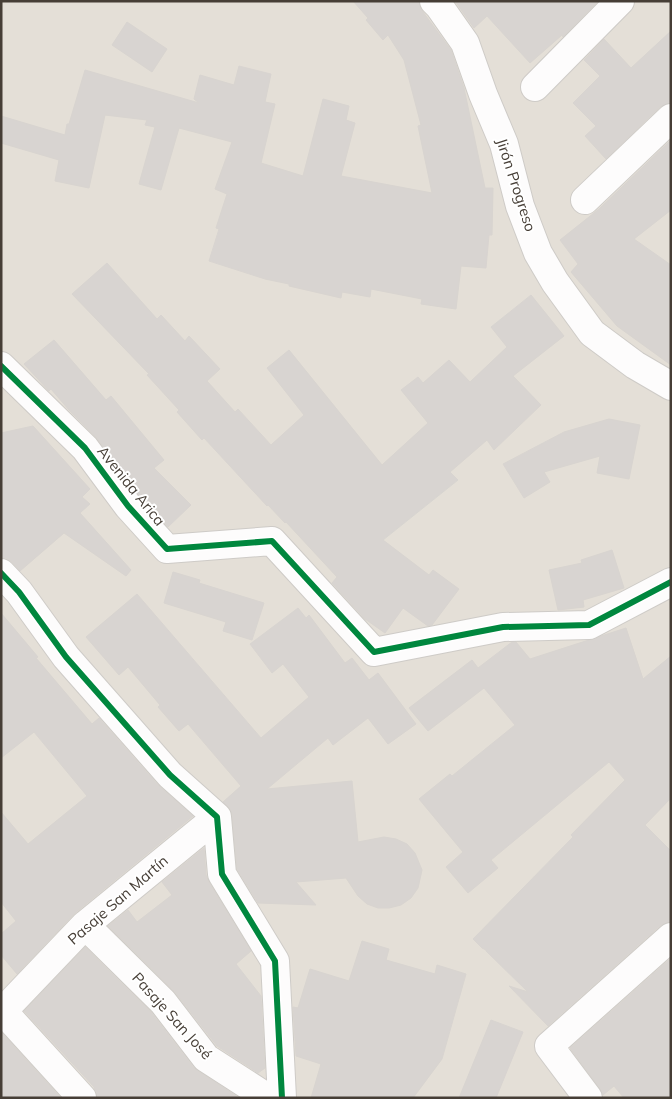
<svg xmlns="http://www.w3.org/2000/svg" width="672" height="1099" font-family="Mulish,sans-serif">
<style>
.residential{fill:#e4dfd7}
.building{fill:#d8d4d1;stroke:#d8d4d0}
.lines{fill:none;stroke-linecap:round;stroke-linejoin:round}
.street-casing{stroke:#cecbc7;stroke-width:30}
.street{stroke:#fdfcfc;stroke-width:28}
.cycleway-casing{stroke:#fff;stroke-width:9}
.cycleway{stroke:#00873e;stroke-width:6}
.labels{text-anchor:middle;stroke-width:4;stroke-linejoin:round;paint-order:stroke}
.street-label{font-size:15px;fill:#463e36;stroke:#fff}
</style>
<rect width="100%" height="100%" fill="#f0edea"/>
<path class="residential" d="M1,1h670v1097h-670z"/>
<path class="building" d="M353,1h66l4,11 28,38 13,38 21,100h8l-1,47h-3l-3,33 -25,-2 -5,43 -35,-5 1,-5 -51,-10 -1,8 -28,-5 -1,6 -52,-12v-2l-24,-5 -56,-18 10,-32 -3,-1 11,-34 -12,-5 17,-47 -53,-14 -18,62 -22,-6 16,-57 -10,-2 2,-5 -42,-5 -16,73 -34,-7 4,-21 -58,-17v-27l64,19 2,-11h2l16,-54 114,33 -5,-4 6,-24 34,10 5,-19 32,8 -6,28 10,2 -14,59 42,13 20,-77 26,7 -3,14 9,3 -14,53 91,17 -14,-67 3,-1 -17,-65 -16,-25 -5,5 -17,-20 2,-2z
M455,1h143l-35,36 -1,-2 -32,28 -43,-47 -13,12z
M127,22l40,27 -15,23 -40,-27z
M671,31v72l-11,4 -54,52 -21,-23 11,-10 -23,-23 27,-27 -16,-16 20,-21 27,29z
M671,140v70l-37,29 37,26v100l-54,-39 -46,-54 7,-8 -18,-24 39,-31z
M107,263l50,56 4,-4 24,26 4,-5 31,33 -13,12 28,31 3,-3 33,36 33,-30 -37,-47 22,-18 93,115 46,-42 -27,-33 17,-13 5,6 26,-23 21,22 37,-35 -16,-20 40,-32 33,41 -51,40 28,29 -47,45 -7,-10 -37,32 8,8 -75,60 46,35 4,-5 26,19 -27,36 -4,1 -25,-18 -18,25 -20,-14 -33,-36 5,-6 -51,-55 -1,1 -17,-18 -1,1 -63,-68 -2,2 -25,-28 2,-2 -32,-35 2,-1 -77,-80z
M54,340l52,60 5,-4 53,64 -10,8 37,37 -23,22 -29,-32 -43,-58 -27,-27 -18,-21 -2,2 -25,-27z
M609,419l31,6 -11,54 -32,-6 3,-17 -56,16 6,10 -26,16 -21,-34 61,-32z
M33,426l57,63 -8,8 8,7 -10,9 51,57 -5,6 -62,-43 -44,38 -8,-9 -6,-4h-5v-125z
M612,550l12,38 -41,12 1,7 -26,3 -9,-40 33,-7 -1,-3z
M173,572l27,8 -1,3 65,20 -12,37 -29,-9 3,-9 -62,-19z
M137,594l124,144 48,-41 -26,-33 -11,9 -22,-29 48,-36 8,10 3,-3 36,48 7,-5 17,22 9,-7 38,51 -28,20 -20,-26 -35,27 -5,-7 -61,51 85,-8 6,61 26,-5 12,2 11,5 8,9 7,17 -4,18 -7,10 -10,7 -12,3h-11l-11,-4 -9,-8 -12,-18 -50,4 20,23 -58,-2 -21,-34 -5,-55 -3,-6 -6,-6 18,-16 -53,-62 -9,7 -21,-24 2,-2 -32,-38 -9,8 -33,-38z
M1,613l37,44 -2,1 56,66 7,-6 59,67 35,31 -118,97 -58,61 -16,-19v-21l15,-13 -15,-19v-90l27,32 59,-48 -53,-64 -33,26z
M626,628l17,51 28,-23v142l-26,27 26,26v71l-10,3 -113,101 -39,-40 19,6 -42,-41v-1l-4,-2 -9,-9 100,-102 -2,-2 54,-55 -16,-18 -118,98 7,8 -30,25 -22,-26 17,-15 -44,-53 31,-25 2,2 63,-51 -31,-37 -56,43 -19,-23 63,-48 6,8 34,-26h4l14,17z
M204,848l2,27 3,7 42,69 -15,13 25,32 4,72 -7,5 -41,-27 -43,-55 -66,-65 20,-16 9,12 35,-27 -10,-13z
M362,941l27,8 -3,11 49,14 2,-9 29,9 -24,85 -29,39h-102l10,-34 -25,-8 -3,-49 5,1 12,-39 39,12z
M85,947l66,65 43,56 45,30h-142l-3,-11 -70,-76z
M671,958v140h-47l-10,-12 -11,9 -3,-6 -30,-41z
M491,1020l32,12 -27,66h-37z
M1,1032l60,66h-60z"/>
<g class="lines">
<g class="street-casing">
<path id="street" d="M434,1l5,5 26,37 18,51 21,50 16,62 18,47 17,29 37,51 43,32 36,21
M535,87l85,-86
M585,200l86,-82
M1,366l84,82 43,58 39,43 105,-8 102,111 129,-25 86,-2 82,-43
M1,573l18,19 47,65 104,118 47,42 5,57 53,87 7,137
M85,925l78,77 43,56 62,40
M1,1009l81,89
M3,1011l82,-86 132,-108
M588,1098l-39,-52 122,-109"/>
</g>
<use href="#street" class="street"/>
<g class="cycleway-casing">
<path id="cycleway" d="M1,366l84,82 43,58 39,43 105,-8 102,111 129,-25 86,-2 82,-43
M1,573l18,19 47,65 104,118 47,42 5,57 53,87 7,137"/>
</g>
<use href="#cycleway" class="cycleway"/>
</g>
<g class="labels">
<g class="street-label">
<text transform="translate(516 185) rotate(72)" y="5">Jirón Progreso</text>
<text transform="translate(131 486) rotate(51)" y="5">Avenida Arica</text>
<text transform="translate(118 900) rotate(-41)" y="5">Pasaje San Martín</text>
<text transform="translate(172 1016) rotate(48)" y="5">Pasaje San José</text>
</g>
</g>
<rect width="672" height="1099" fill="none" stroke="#463e36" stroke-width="5"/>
</svg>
